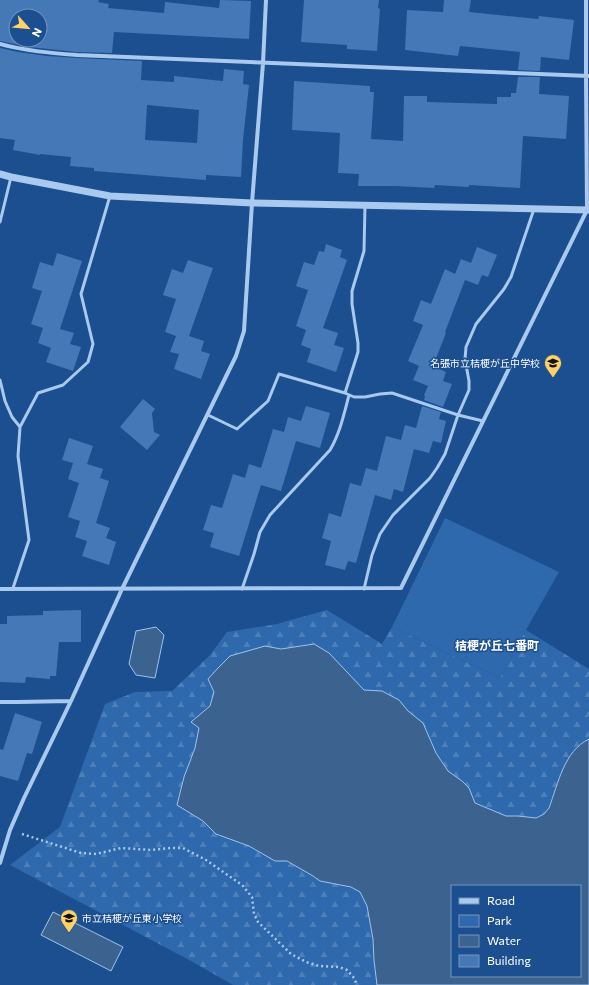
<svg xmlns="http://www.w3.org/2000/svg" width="589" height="985" font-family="Commissioner,'Noto Sans JP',sans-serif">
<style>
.green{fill:#2e69ad}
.forest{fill:url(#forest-firs);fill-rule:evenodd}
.water{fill:#3c6290;stroke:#9cc4f0;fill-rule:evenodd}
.building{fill:#4478b7;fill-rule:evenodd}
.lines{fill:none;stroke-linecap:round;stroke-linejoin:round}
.path{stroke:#a9c9ee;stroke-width:2.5;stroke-dasharray:2 3;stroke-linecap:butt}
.service{stroke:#a9c9ee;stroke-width:3}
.minor{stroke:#a9c9ee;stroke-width:4}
.tertiary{stroke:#a9c9ee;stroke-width:7}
.labels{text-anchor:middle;stroke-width:3;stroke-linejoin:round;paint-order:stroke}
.poi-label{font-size:10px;fill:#fff;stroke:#1b4f8f;text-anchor:end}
.quarter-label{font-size:12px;font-weight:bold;fill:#fff;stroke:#1b4f8f}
</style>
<defs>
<pattern id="forest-firs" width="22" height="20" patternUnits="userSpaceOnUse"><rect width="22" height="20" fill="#2e69ad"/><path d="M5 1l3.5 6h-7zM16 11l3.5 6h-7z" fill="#4d80b9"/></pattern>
</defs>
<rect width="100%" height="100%" fill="#1b4f8f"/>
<path class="green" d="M445,518l114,54 -33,58 -26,48 -108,-51z"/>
<path class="forest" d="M327,610l55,34 10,-17 108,51 26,-48 63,39v316h-356l-42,-24 -181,-96 50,-38 45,-123 30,-12 37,-1 38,-36 17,-23 50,-8zM452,886h128v90h-128z"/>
<path class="water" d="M156,627l8,8 -9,43 -19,-3 -7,-11 7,-33z
M314,644l15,9 35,37 18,1 17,9 9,11 15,12 13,30 12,18 14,10 7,7 6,15 31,13h12l18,2 8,-4 5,-6c9,-24 15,-57 40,-69v246h-212l-3,-25 -1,-21 -6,-33 -7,-14 -9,-5 -31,-6 -7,-5 -26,-15h-12l-26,-15 -33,-12 -13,-13 -26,-16 7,-28 11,-29 4,-20 -8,-6 19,-16 4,-14 -6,-13 10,-11 12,-12 35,-10 16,3zM452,886h128v90h-128z
M53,912l70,35 -12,24 -70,-36z"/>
<path class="building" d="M0,0h99l-1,2 11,2 -1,4 56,5 1,-11 54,6 1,-8 31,1 -2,38 -135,-7 -2,21 -35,-1 -48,-5 -29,-6zM16,16h24v24h-24z
M304,0h75l-1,8 2,1 -3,42 -30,-2v-4l-46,-3z
M444,0h27l-2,12 69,7 1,-3 35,4 -5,40 -28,-3 -1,14 -22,-1 2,-18 -60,-6 -2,10 -53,-6 2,-40 36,2z
M0,48l18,4 29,4 30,2 65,3 -1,19 33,2v-6l49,5 1,-12 20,2 -1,13 6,1 -6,55 -2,37 -35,-2v5l-112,-9v-3l-24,-2 1,-9 -31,-3v1l-27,-5 2,-10 -15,-2zM147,105l52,5 -2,33 -52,-3z
M518,77h22l-1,17 30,2 -3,43 -43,-3 -3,52 -51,-3v2l-34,-2 -1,3 -38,-2h-38l1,-12 -21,-1 2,-40 -48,-3 2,-49 76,5v6h4l-3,47 32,2 1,-45h23v6l70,2v-7h14v-4h5z
M326,244l16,6 -2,7 7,3 -24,68 15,5 -4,12 10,3 -8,24 -29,-10 4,-13 -10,-4 5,-15 -10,-4 12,-36 -12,-4 8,-24 10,3 5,-14 5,1z
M477,247l20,8 -9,22 -6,-2 -4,10 -13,-5 -20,52 1,1 -13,33 13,6 -3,9 9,3 -9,23 -19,-7 1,-4 -1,-1 4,-9 -15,-6 6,-14 -11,-5 15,-36 -10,-4 8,-21 10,4 14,-35 10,5 6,-15 10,4z
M57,253l25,8 -22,68 14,4 -4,11 11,3 -8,24 -27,-9 5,-14 -13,-5 5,-15 -12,-4 11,-33 -10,-3 8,-26 13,4z
M188,260l25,8 -24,68 15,5 -3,10 9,3 -9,25 -27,-10 5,-15 -9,-2 6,-16 -11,-4 11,-33 -13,-4 9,-26 11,4z
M143,399l12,10 -3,4 2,19 6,3 -13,15 -27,-23z
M306,406l24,7 -10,35 -24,-7 -15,50 -20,-6 -22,71 -29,-9 4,-14 -11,-3 8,-25 11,3 11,-34 12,4 4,-14 12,4 12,-39 11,3 4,-15 13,4z
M422,406l19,6 -2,7 7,2 -5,22 -8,-2 -4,12 -15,-4 -11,43 -9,-3 -3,11 -16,-5 -19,68 -8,-2 -3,9 -20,-5 6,-24 -9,-3 7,-25 12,4 9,-34 11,3 5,-18 11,3 9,-35 15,4 4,-15 11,3z
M69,438l24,8 -6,18 16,5 -3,9 9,3 -13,42 14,5 -4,10 10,4 -7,23 -27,-9 5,-15 -12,-4 5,-16 -12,-4 11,-34 -11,-4 5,-16 -11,-3z
M81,610v32h-22l-3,34h-6v3l-24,-2 -1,6 -25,-1v-58h7v-8l36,-1v-4z
M15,713l27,9 -10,32 -5,-1 -9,28 -18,-5v-27l3,1z"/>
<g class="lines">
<path class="path" d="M22,834l59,19 15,1 25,-6 30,2 20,-2h12l23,12 36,25 10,12 2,17 4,8 33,32 15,8 13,4 20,1 8,3 7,8 3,7"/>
<path class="service" d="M0,222l11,-45
M0,380l5,21 7,16 8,10
M345,393l13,-41v-9l-6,-39v-13l12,-40 1,-46
M208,415l29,14 31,-28 11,-27 66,19 9,4h11l15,-3 12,-1 66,22 25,6
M13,588l16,-48 -11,-84 2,-29 18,-34 25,-8 25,-23 5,-18 -12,-50 29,-98
M242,589l12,-35 6,-22 10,-17 60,-65c10,-17 14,-36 19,-55
M364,589l8,-34 8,-21 13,-19 37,-37 7,-10 8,-14 13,-39 11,-25v-9l-4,-22 1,-12 10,-23 28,-35 7,-12 23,-68"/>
<path class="minor" d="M0,44c25,7 51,9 77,11l512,21
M0,589l401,-1 186,-378 -1,-134v-76
M0,702h18l53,-1
M0,863l10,-33 14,-32 47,-97 51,-112 114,-233 8,-25 8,-128 11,-140 3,-63"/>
<path class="tertiary" d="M0,174l11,3 99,19 142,7 337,7"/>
</g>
<defs>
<g id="school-pin" transform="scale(0.9)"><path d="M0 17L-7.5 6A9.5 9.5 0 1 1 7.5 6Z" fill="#ffd166" stroke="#1b4f8f"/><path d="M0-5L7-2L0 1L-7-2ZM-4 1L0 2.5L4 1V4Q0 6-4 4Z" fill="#111"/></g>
</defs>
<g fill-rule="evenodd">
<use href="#school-pin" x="553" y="363"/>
<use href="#school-pin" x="69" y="918"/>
</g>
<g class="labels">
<g class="poi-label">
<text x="540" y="367">名張市立桔梗が丘中学校</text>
<text x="82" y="922" text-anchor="start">市立桔梗が丘東小学校</text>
</g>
<g class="quarter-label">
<text x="497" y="650">桔梗が丘七番町</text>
</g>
</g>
<rect x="451" y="885" width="130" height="92" fill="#1b4f8f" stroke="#7695bc"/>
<rect x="459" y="898" width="20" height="6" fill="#a9c9ee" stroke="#7695bc"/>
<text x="487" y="905" font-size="12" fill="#ffffff">Road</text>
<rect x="459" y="915" width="20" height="12" fill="#2e69ad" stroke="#7695bc"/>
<text x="487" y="925" font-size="12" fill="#ffffff">Park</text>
<rect x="459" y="935" width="20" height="12" fill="#3c6290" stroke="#7695bc"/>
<text x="487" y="945" font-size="12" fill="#ffffff">Water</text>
<rect x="459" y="955" width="20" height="12" fill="#4478b7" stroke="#7695bc"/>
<text x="487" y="965" font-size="12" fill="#ffffff">Building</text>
<g transform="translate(28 28) rotate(117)"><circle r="19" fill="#1b4f8f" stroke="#7695bc"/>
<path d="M0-3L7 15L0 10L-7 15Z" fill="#ffd166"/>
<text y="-6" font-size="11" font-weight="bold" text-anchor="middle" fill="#ffffff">N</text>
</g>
</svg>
